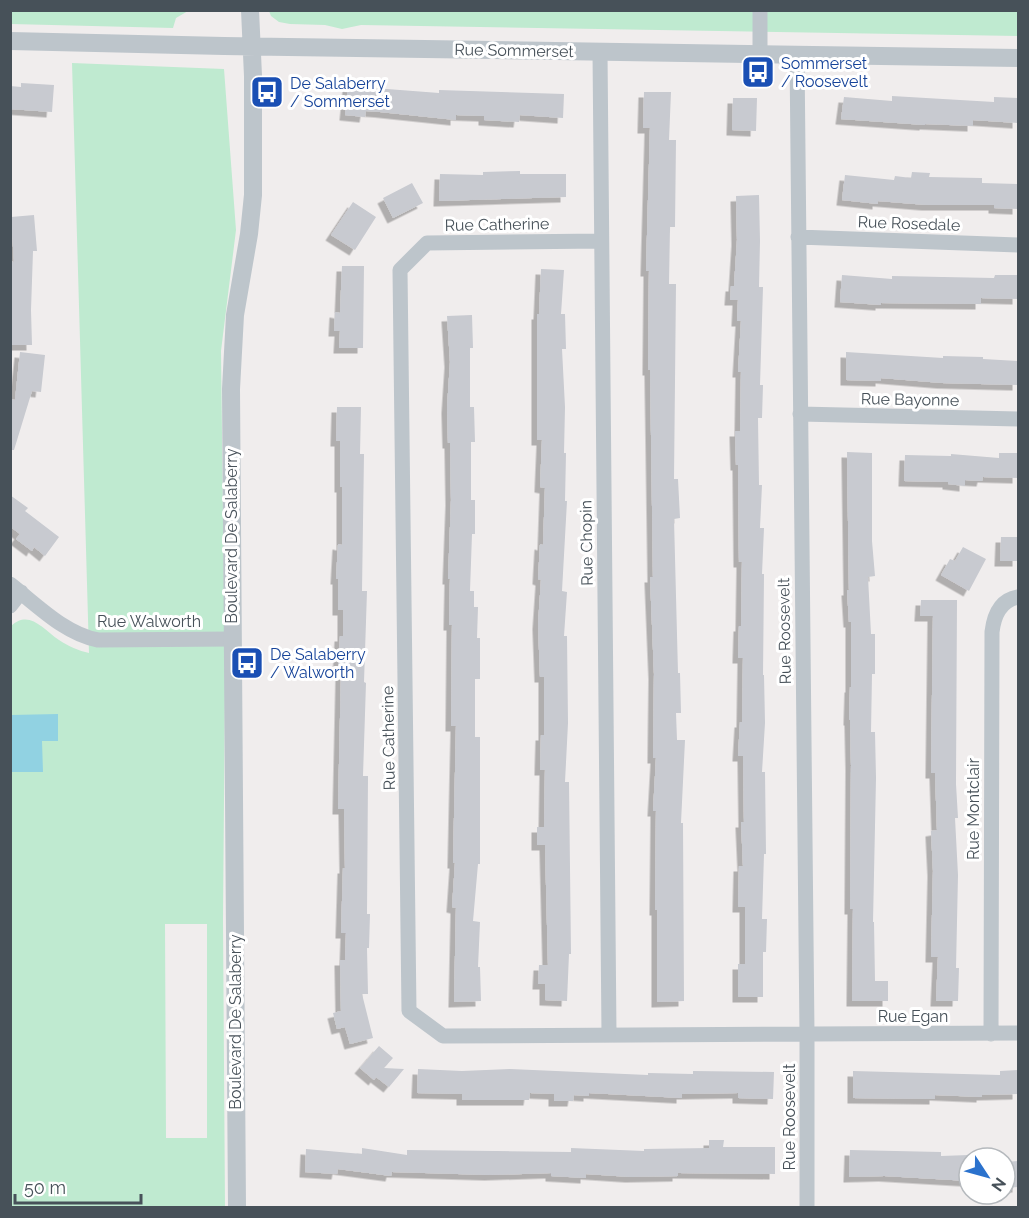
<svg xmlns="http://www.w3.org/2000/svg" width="1029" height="1218" font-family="Raleway,sans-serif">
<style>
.green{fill:#bfead0;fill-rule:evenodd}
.water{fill:#91d2e2}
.building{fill:#c8cad0;filter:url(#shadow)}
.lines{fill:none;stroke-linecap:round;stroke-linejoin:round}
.minor{stroke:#bdc5cb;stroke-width:15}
.tertiary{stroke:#bdc5cb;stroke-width:18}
.labels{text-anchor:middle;stroke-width:6;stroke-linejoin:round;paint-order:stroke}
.street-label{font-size:16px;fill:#475159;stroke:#fff}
.transit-label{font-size:16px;fill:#164399;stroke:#fff;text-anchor:start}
</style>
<defs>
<filter id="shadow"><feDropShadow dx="-5.5" dy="5.5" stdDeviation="0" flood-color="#0004"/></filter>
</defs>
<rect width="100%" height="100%" fill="#f0eded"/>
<path class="green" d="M1018,10v26l-657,-11 -19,4 -17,-4 -35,-1 -11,-2 -8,-6 -2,-5z
M10,11l1,-1 177,1 -12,7 -3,10 -162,-4z
M72,63l152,6 12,161 -15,121 4,329 -2,241 2,286h-214v-581c18,-17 32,3 48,14 9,6 20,11 30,13zM165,924h42v214h-41z"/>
<path class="water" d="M58,714v27h-16l1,31h-32v-57z"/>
<path class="building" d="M21,83l33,2 -2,27 -42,-3v-23l11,1z
M348,86l91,7v-3l125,4 -1,24 -43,-3 -1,7 -35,-2v-4l-28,-1v5l-76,-8 -14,-1 -1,6 -20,-2z
M644,92h27l-2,48h7l-1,87h-5l-1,57h7l-2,195h4l2,39 -6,1 4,154h2l1,40h-5l1,27h8l-4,83h2l1,178 -27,1v-92h-2l1,-99h-3l3,-53h-3l1,-84 -4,-97h3l-2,-142 -1,-65h-2l1,-99h-3l4,-143h-7z
M892,96l102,6v-5l24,1v25l-45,-3v6l-48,-2v1l-84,-6 3,-22 48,4z
M733,98h24l-1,33 -24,-1z
M520,171v3h46v23l-127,4 1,-27 43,1v-3z
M912,172l18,1 -1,4 53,1v5l36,1v25l-24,-1v-3h-67l-49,-4v3l-36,-4 3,-25 49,5 1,-4 16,2z
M412,183l11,20 -30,15 -10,-20z
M759,195l1,46 -1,46h4l-3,98h3l-1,33h-4l1,67h3l-2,43h4l-2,46h2l-1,101h1l1,48 -3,49h3l1,82h-2l-2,65h5l-1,33h-3v45h-25v-33h7v-57h-7l1,-41h4l-2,-44h3l-1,-66h-5l2,-34h2l1,-64h-5l1,-32h2l1,-64h-3l-1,-97h-2l-1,-34h5l1,-59h-3l3,-51h-4l1,-21h-8l1,-14h3l3,-46 -1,-44z
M353,202l23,15 -21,33 -24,-15z
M34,215l3,36h-4l-2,59 1,35h-22v-84l4,1 -3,-45z
M342,266h22l-1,82h-24l1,-17h-6l1,-19 5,1z
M541,269l23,1 -3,44h4l1,35h-4l3,58 -1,46h2l-1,48h2l-5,90 5,1 -3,44h3l1,87 -3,59h4l2,172h-2l-2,47 -22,-1v-16h-7l1,-19h9l-3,-120h-8v-18h7l1,-57h-5l1,-35h3v-58h-4l-2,-53 3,-44 -3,-1 2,-35 3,1 2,-57 -5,-1 2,-47h-5v-126h2z
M842,275l50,4v-3l102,2 1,-3h23v24l-37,-1v6l-100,-1v2l-41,-3z
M472,315l1,33h-3v59h4l1,35h-4v58h4v34h-3l-2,57h4v16h4l-1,31h3v41h-5v58h5v127h-2l-5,57 7,1 -2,45h2l1,34 -27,1 2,-94 -4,-1 3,-44h-2l3,-137h-5l1,-101h-3l1,-46h-2l3,-79 -1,-57h-2l-1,-35 3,-46 -3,-46z
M20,352l25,3 -4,37 -9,-1 -18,59h-4v-51l5,1z
M846,352l97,6v-2l40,1v2l35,2v24l-76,-2 -61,-5v3l-35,-1z
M337,407h24l-1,47h4l-2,137h5l-3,91 2,1 -3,93h5l-1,138h3l-1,34h-2l1,46h-6l11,44 -23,6 -5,-17 -8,2 -4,-16 8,-2 -1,-51h5l1,-27h-5l2,-65h2l-1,-59h-6l3,-137 -3,-1 2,-35h3v-26h-5v-31h-2l2,-35 4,1v-58h-2v-46h-4z
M847,452l25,1v88l3,35 -7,1 3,57h4v40h-3l-1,58h4l1,46 -3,144h1l1,59h13v20h-36l1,-92h-3l1,-144 -1,-45h-1l1,-33h1v-65h-2l-2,-32h2z
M999,453h19v25l-35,-1 -1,4 -17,-1v6l-17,-2v-2l-44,-1 1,-26 46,1v-2l48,4z
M10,495l18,13 -3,3 34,26 -14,19 -11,-9 -2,4 -16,-12 4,-5 -8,-6 -2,2z
M1001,537h17v24h-18z
M963,547l23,12 -17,32 -28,-16 9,-16 5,2z
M921,600h36l-1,184 2,34h-3l3,57 -2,93h3l-1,33h-22l2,-44h-7l2,-86 -2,-40 6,-1 -2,-57h-4l2,-157h-13z
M379,1046l14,12 -9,10 20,1 -15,18 -13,-10 -2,3 -14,-12z
M418,1069l44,2 48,-2 138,6v-2l45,1v-3l81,1 -1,27 -35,-1v-5l-56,1v4l-93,-5v3l-15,-1 -1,6h-19v-7l-24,-1 -1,7h-67v-6l-45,-1z
M1018,1070v24l-36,1v2l-47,-2v4l-82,-1v-27l147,4v-4z
M709,1140h15l-1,7h52v27l-97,-1v3l-47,1 -45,-3v4l-35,-2v-3l-61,2 -98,-3 -1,4 -53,-7 -1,5 -32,-2 1,-23 56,5v-6l45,7v-5l164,2v-4l73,3v-2l65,-1z
M850,1150l91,2v4l28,-1v26l-85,-5 -35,1z
M1018,1161v26l-13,1v-26z"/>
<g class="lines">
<path class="minor" d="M600,52l9,982
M760,54v-44
M797,55l10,979v174
M798,237l220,8
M601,241l-174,2 -27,27 9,741 34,25 575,-3
M800,414l218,5
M10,584c27,21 55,50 88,56l134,-1
M10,606l11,-14
M991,1034l1,-402c2,-17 9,-32 26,-35"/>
<path class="tertiary" d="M10,41l214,5 794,12
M237,1208l-6,-819 4,-74 14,-81 4,-39v-119l-3,-66"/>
</g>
<defs>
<g id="bus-square" transform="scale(1.725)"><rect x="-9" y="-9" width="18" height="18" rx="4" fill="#1a4fb4" stroke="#fff"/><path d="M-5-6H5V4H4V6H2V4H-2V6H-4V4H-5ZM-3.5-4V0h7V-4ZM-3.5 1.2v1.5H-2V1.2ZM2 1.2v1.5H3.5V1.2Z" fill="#fff"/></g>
</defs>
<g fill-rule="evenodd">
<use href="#bus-square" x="758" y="72"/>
<use href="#bus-square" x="267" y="92"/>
<use href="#bus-square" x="247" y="663"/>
</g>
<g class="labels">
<g class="street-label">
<text transform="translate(514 50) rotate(1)" y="6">Rue Sommerset</text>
<text transform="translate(909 223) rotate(2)" y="6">Rue Rosedale</text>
<text transform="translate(497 224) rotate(-1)" y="6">Rue Catherine</text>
<text transform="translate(910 399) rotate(1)" y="6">Rue Bayonne</text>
<text transform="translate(231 536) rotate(-90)" y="6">Boulevard De Salaberry</text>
<text transform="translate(586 543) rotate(-91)" y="6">Rue Chopin</text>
<text x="149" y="627">Rue Walworth</text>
<text transform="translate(784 631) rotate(-91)" y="6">Rue Roosevelt</text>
<text transform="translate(388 738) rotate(-91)" y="6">Rue Catherine</text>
<text transform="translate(973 809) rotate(-90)" y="6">Rue Montclair</text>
<text x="913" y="1022">Rue Egan</text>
<text transform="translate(235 1022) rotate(-90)" y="6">Boulevard De Salaberry</text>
<text transform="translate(789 1117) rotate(-90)" y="6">Rue Roosevelt</text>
</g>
<g class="transit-label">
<text x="781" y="69">Sommerset<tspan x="781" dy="18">/ Roosevelt</tspan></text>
<text x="290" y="89">De Salaberry<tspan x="290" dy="18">/ Sommerset</tspan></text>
<text x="270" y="660">De Salaberry<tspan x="270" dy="18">/ Walworth</tspan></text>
</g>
</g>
<rect width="1029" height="1218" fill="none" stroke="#475159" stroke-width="24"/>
<g transform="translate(987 1176) rotate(126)"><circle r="28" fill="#ffffff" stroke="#b5b9bd" stroke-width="1.5"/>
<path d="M0-4.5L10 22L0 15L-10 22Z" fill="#2b72cd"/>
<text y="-9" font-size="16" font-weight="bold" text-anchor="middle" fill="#475159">N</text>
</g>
<path d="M15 1194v9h126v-9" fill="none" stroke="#475159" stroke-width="3"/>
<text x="24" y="1194" font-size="18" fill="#475159" stroke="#ffffff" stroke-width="4.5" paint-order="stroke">50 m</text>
</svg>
